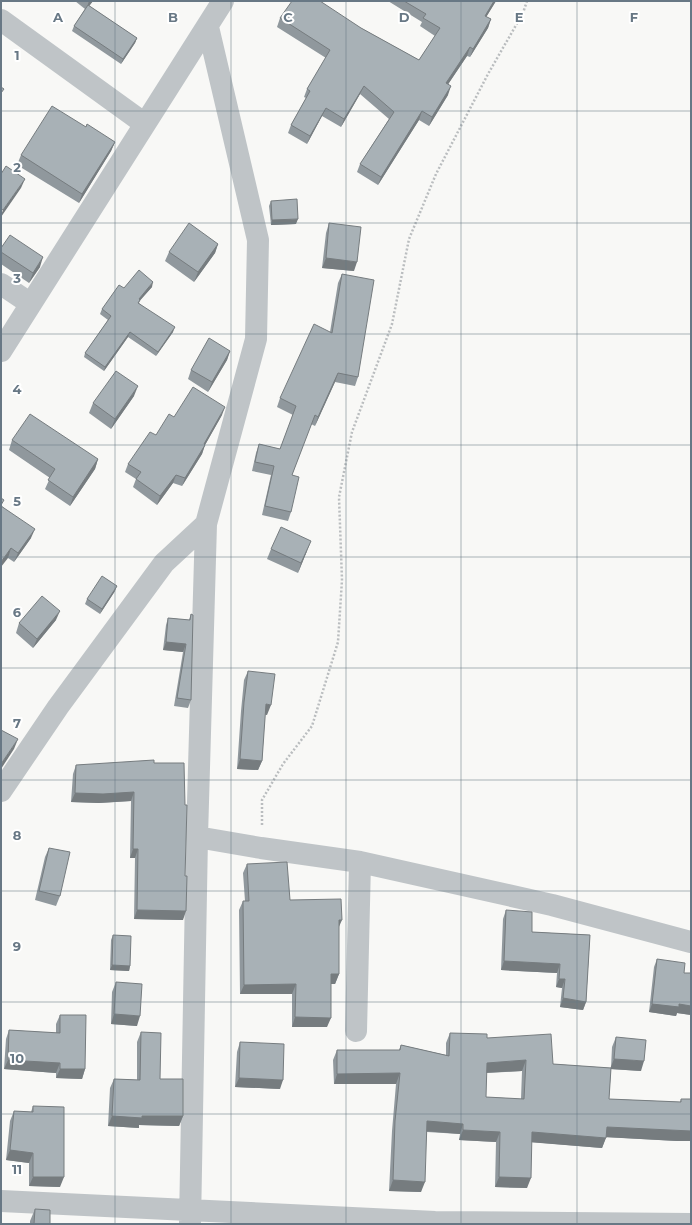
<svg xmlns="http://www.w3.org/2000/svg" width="692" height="1225" font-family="Montserrat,sans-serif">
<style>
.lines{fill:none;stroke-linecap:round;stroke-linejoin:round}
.path{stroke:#babdbf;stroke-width:2.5;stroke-dasharray:2 2;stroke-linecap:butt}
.minor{stroke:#bfc4c7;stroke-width:22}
.wall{fill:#90989d;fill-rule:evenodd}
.shaded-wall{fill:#767c7f}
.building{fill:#a8b1b6;stroke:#767c7f;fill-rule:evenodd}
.grid{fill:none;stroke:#687885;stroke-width:1;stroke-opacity:0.55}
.grid-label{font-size:13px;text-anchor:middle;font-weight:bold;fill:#687885;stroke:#fff;stroke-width:4;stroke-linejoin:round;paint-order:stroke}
</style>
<rect width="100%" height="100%" fill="#f8f8f6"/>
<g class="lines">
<path class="path" d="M262,825v-25l21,-36 29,-38 26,-84 4,-62 -3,-83 13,-65 40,-108 17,-85 27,-65 52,-100 35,-61 4,-12"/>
<path class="minor" d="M1,20l144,104
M1,284l30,20
M1,351l222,-350
M1,791l57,-84 106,-144 42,-39
M197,837l64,11 99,14 192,43 139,37
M356,1031l4,-169
M1,1201l434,21 256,2
M190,1224l7,-387 9,-313 50,-185 2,-99 -50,-213"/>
</g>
<path class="wall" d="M75,1h18l-4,5 48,32 -2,5 -14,21 -49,-33 2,-5 11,-17z
M388,1h108l-10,16 5,2 -3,9 -18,29 -3,-1 -19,28v11l-19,31 -10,-6 -41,65 -21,-13 3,-8 29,-45 -29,-25 -19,33 -19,-11 -15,28 -19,-11 3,-8 15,-27 -2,-1 3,-8 19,-31 -49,-31 3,-9 81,10 58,32 16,-24 -15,-10 2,-4z
M86,127l29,15 -4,9 -32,52 -62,-38 4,-10z
M271,201l25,23 -25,1 -2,-19z
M329,223l25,48 -32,-3 4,-35z
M218,244l-3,9 -21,29 -29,-21 4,-9z
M1,248l39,19 -11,16 -28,-19z
M342,274l16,103 -3,9 -20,-4 -20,44 -4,-2 -19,51 -1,37 -3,9 -26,-6 9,-40 -19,-4 4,-18 3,-9 21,5 13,-34 -16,-8 3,-9 50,-66 8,-49z
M152,287l-12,13 -1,3 34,29 -17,24 -28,-19 -24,34 -20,-14 1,-4 23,-33 -8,-6 2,-5 22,-21z
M230,351l-3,9 -19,32 -20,-13 3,-9z
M134,396l-23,33 -22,-16 4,-10z
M222,415l-17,30 -3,9 -20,32 -9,-3 -16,22 -24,-18 3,-8 -11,-7 3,-8 46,-47z
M12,440l86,19 -3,10 -25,37 -25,-17 5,-11 -41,-28z
M2,506l29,32 -17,24 -6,-4z
M271,549l36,2 -9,22 -31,-14z
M115,591l-15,23 -15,-10 2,-5z
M191,614v86l-3,8 -14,-2 9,-54 -20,-2 3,-25 2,-7 21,2z
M56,620l-23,28 -17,-15 3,-10z
M248,671l19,44 -2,-1 -3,47 -4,9 -21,-1 4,-58 3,-31z
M154,763l29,157 -49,-1 1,-61h-5l1,-57 -32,2 -28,-1 2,-28 3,-9z
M49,848l11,48 -4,10 -21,-6 10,-43z
M247,864l43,36 49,28v46l-4,10h-4l-4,43h-35v-33h-52l-1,-84 4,-9h2l-2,-28z
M506,910l26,22 58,3 -4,67 -3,8 -23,-3 2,-19 -6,-1 1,-14 -56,-3 2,-51z
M113,935l17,31 -1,5 -19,-1 1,-30z
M657,959l27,14h7v42l-14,-2 -1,3 -27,-4 5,-45z
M116,982l21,44 -26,-2 1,-32z
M60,1015l25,54 -3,10 -26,-1v-5l-52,-4 2,-30 3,-9 47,3v-9z
M141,1032l19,47 23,37 -4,10 -40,-1v3l-31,-2 2,-38 4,-9 23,1v-38z
M450,1033l37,5 66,26 58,4 1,-21 4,-10 25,34 -30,-2 -2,30 71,3 1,-3h10v42h-14l-71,-4 -4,11 -71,-6 -4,46 -32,-1 1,-45 -37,-2 1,-6 -33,-2 -6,60 -32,-1 3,-60 4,-47h-62l-1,-24 4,-10h62l2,-5 45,10v-12zM522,1071l-1,28 -35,-2v-24z
M240,1042l40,47 -45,-2 2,-35z
M33,1106l27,81 -31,-1v-23l-23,-3 4,-39 4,-10 17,1z
M35,1209l15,15h-20v-3z"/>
<path class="shaded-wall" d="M89,1h4l-7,9z
M494,1h2l-14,23 3,-8z
M491,19l-3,9 -18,29 3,-8z
M137,38l-2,5 -14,21 2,-5z
M470,47l-3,9 -24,36 3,-9z
M364,86l-4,8 -19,33 3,-8z
M451,86l-3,9 -19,31 3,-9z
M326,108l-4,8 -15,28 3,-8z
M422,111l-3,9 -41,65 3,-8z
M115,142l-4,9 -32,52 3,-9z
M25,179l-4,9 -20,29v-2l2,-5z
M298,219l-2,5 -25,1 1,-5z
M218,244l-3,9 -21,29 4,-10z
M43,257l-3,10 -11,16 4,-10z
M326,258l31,4 -3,9 -32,-3z
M153,282l-1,5 -15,17 2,-5z
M175,327l-2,5 -17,24 2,-4z
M130,332l-2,5 -24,34 1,-4z
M230,351l-3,9 -19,32 4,-10z
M338,373l-3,9 -20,44 3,-9z
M138,386l-4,10 -23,33 4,-10z
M225,407l-3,8 -21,37 4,-7 -3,9 -20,32 3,-8z
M98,459l-3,10 -25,37 3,-9z
M176,475l-3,8 -16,22 3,-9z
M35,529l-4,9 -17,24 4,-9z
M311,541l-4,10 -9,22 3,-10z
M11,548l-3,10 -7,9v-5z
M117,586l-2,5 -15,23 2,-5z
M60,611l-4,9 -23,28 4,-9z
M166,642l20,2 -3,8 -20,-2z
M266,704l5,1 -4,10 -5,-1z
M18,739l-4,10 -13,20v-5z
M240,759l22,2 -4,9 -21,-1z
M134,792l-3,9 -32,2 -28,-1 4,-9z
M133,849h5l-3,9h-5z
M137,910l49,1 -3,9 -49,-1z
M339,920h3l-4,9z
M504,961l56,3 -3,9 -56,-3z
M112,965l18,1 -1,5 -19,-1z
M331,974h8l-4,10h-7z
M559,979h6l-3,9 -6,-1z
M296,984l-4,10h-52l4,-9z
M563,998l23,4 -3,8 -23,-3z
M652,1004h27l12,2v9l-14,-2 -1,3 -27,-4z
M114,1014l26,2 -3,10 -26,-2z
M295,1017l36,1 -4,9h-35z
M614,1059l30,2 -3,10 -31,-2z
M8,1060l52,3 -4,10 -52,-4z
M526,1060l-4,11 -39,2 4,-10z
M60,1069h25l-3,10 -26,-1z
M400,1073l-4,11h-62l3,-10z
M239,1078l44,2 -3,9 -45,-2z
M112,1116h71l-4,10 -40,-1v3l-31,-2z
M427,1121l36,3 -3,10 -37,-3z
M607,1127l84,4v10h-14l-74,-4z
M463,1130l37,2 -4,10 -37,-2z
M532,1132l74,6 -4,10 -74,-6z
M10,1150l23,3 -4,10 -23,-3z
M33,1177h31l-4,10 -31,-1z
M499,1177l32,1 -4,10 -32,-1z
M393,1180l32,2 -4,10 -32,-1z"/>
<path class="building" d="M292,1h28l41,27 58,32 21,-32 -17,-10 3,-4 -22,-13h90l-9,15 6,3 -18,30 -3,-2 -24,36 5,3 -19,31 -10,-6 -41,66 -21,-13 34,-52 -30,-26 -20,33 -18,-11 -16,28 -19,-11 19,-34 -3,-2 23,-39 -50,-32z
M88,5l49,33 -14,21 -49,-33z
M1,87l3,2 -3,4z
M52,106l34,21 1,-3 28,18 -33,52 -61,-39z
M6,166l19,13 -22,31 -2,-1v-35z
M297,199l1,20 -26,1 -1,-19z
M189,223l29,21 -20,28 -29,-20z
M329,223l32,4 -4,35 -31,-4z
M10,235l33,22 -10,16 -32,-21v-4z
M139,270l14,12 -14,17 1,1 -2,3 37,24 -17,25 -28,-20 -25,35 -20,-14 26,-37 -9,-7 17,-24 5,3z
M342,274l32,6 -16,97 -20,-4 -20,44 -3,-2 -23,60 7,2 -8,35 -26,-6 9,-40 -19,-4 4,-18 21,5 16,-43 -16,-8 34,-74 18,9z
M209,338l21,13 -18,31 -21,-12z
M116,371l22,15 -23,33 -22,-16z
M193,387l32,20 -21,37 1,1 -20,33 -9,-3 -16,21 -24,-17 5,-7 -13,-8 22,-32 6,3 13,-21 5,3z
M30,414l68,45 -25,38 -25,-17 7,-11 -43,-29z
M1,498l3,2 -3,5z
M1,506l34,23 -17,24 -7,-5 -10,14z
M281,527l30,14 -10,22 -30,-14z
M102,576l15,10 -15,23 -15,-10z
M42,596l18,15 -23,28 -18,-16z
M191,614l2,1 -2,85 -14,-2 9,-54 -20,-2 2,-24 22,2z
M248,671l27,3 -4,31 -5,-1 -4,57 -22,-2 4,-57z
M1,730l17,9 -17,25z
M154,760v3h30l1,42h2l-2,71h2l-1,35 -49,-1 1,-61h-5l1,-57 -31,2 -28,-1 1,-28z
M49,848l21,4 -10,44 -21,-5z
M287,862l3,38 51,-1 1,21h-3v54h-8v44l-36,-1 1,-33 -52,1 -1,-84h6l-2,-37z
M506,910l26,2v20l58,3 -4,67 -23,-4 2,-19h-6l1,-15 -56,-3z
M113,935l18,1 -1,30 -18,-1z
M657,959l28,4 -1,10h7v33l-12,-2v3l-27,-3z
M116,982l26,2 -2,32 -26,-2z
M60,1015h26l-1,54h-25v-6l-52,-3 1,-30 51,3z
M141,1032l20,1 -1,46h23v37h-41v2l-30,-2 2,-37 26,1z
M450,1033l37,1v4l64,-4 2,30 58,4 -2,31 72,3v-3h10v32l-84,-4 -1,11 -74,-6 -1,46 -32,-1 1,-45 -37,-2v-6l-36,-3 -2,61 -32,-2 2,-59 5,-48 -63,1v-24h63l1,-5 48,11zM526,1060l-2,39 -38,-2 1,-34z
M616,1037l30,3 -2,21 -30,-2z
M240,1042l44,2 -1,36 -44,-2z
M33,1106l31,1v70h-31v-24l-23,-3 4,-39 19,1z
M35,1209l15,1v14h-16z"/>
<path class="grid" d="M115,1v1223M231,1v1223M346,1v1223M461,1v1223M577,1v1223M1,111h690M1,223h690M1,334h690M1,445h690M1,557h690M1,668h690M1,780h690M1,891h690M1,1002h690M1,1114h690"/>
<g class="grid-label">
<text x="58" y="22">A</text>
<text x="173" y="22">B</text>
<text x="288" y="22">C</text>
<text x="404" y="22">D</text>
<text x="519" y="22">E</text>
<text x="634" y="22">F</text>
<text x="17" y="60">1</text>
<text x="17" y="172">2</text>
<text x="17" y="283">3</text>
<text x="17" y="394">4</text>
<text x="17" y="506">5</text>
<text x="17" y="617">6</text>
<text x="17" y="728">7</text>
<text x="17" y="840">8</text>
<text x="17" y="951">9</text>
<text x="17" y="1063">10</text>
<text x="17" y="1174">11</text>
</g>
<rect width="692" height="1225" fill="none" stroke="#687885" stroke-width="4"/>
</svg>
